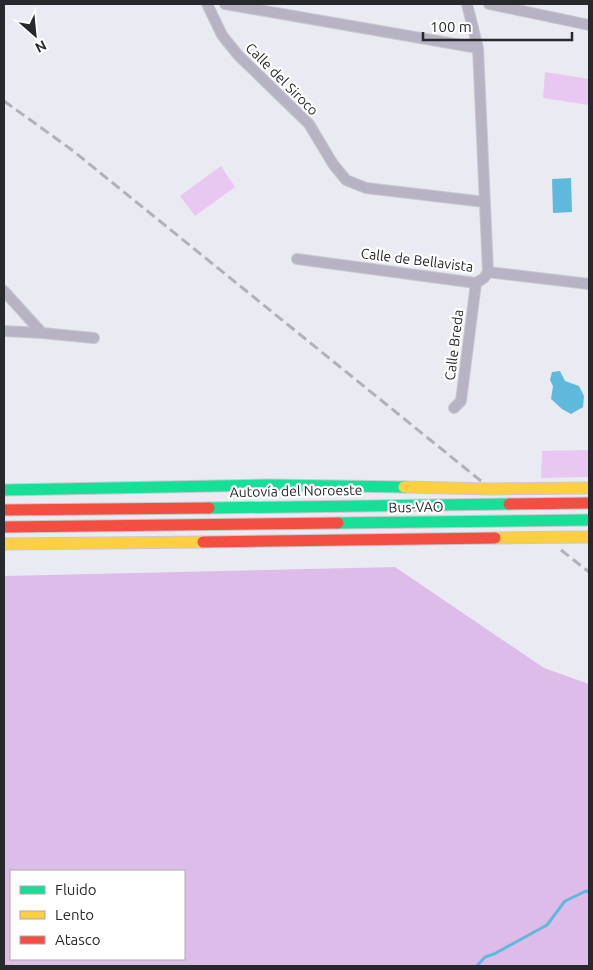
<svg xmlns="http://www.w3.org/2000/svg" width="593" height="970" font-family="Ubuntu,sans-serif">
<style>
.green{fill:#e8c7f1}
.forest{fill:#debce9;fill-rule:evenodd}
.water{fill:#5fb9dd}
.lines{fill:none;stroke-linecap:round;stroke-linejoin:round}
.stream{stroke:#5fb9dd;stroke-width:3}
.street-casing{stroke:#c8c9ce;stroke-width:12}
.fast-casing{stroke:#c8c9ce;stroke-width:13}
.slow-casing{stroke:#c8c9ce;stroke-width:13}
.jam-casing{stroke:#c8c9ce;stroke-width:13}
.street{stroke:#b7b3c4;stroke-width:10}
.fast{stroke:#16e098;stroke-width:11}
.slow{stroke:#ffcf43;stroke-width:11}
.jam{stroke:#f24e42;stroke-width:11}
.rail{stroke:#b3b0bb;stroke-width:3;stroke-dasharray:10 5;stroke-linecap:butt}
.labels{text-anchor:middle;stroke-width:4.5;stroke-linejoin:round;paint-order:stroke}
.street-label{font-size:14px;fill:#28292d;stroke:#fff}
</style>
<rect width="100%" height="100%" fill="#eaebf2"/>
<path class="green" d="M545,72l44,7v26l-46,-7z
M221,166l14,21 -40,29 -15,-20z
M589,450v27l-48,1 1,-27z"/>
<path class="forest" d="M395,567l149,101 45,16v282h-585v-390zM11,871h173v88h-173z"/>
<path class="water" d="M571,178l1,34 -19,1 -1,-34z
M560,371l5,10 14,5 5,10 -1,11 -12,7 -9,-5 -11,-10 2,-13 -3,-6 2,-8z"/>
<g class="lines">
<path class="stream" d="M477,966l8,-9 9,-3 53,-29 18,-24 21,-10 3,1"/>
<g class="street-casing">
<path id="street" d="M207,4l15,31 16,20 71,69 24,40 13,16 20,8 119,14
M225,4l253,44
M467,4l11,44 10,224
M489,4l100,21
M297,259l179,24 8,-5 4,-6 101,12
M4,291l38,42
M4,331l38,2 52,5
M454,408l7,-7 15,-118"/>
</g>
<g class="fast-casing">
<path id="fast" d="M4,490l266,-5 134,2
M209,508l300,-4
M338,523l251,-3"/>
</g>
<g class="slow-casing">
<path id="slow" d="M404,487l87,2 98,-1
M495,538l94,-1
M4,544l199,-2"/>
</g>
<g class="jam-casing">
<path id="jam" d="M509,504l80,-1
M4,510l205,-2
M4,527l334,-4
M203,542l292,-4"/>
</g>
<use href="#street" class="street"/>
<use href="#fast" class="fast"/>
<use href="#slow" class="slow"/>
<use href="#jam" class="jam"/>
<path class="rail" d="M4,101l68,49 409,331
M561,550l28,22"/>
</g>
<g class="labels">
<g class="street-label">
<text transform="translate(282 79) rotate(45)" y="5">Calle del Siroco</text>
<text transform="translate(417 260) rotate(7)" y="5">Calle de Bellavista</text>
<text transform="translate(454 345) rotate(-83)" y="5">Calle Breda</text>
<text transform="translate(296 491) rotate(-1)" y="5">Autovía del Noroeste</text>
<text transform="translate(416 507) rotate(-1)" y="5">Bus-VAO</text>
</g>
</g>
<rect width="593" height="970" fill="none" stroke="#28292d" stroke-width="10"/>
<rect x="10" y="870" width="175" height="90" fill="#ffffff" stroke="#a9a9ab"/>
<rect x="20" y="886" width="25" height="8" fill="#16e098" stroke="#a9a9ab"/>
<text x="55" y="895" font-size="15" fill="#28292d">Fluido</text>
<rect x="20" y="911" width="25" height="8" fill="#ffcf43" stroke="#a9a9ab"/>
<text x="55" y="920" font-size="15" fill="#28292d">Lento</text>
<rect x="20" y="936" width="25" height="8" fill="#f24e42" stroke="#a9a9ab"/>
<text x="55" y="945" font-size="15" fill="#28292d">Atasco</text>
<g transform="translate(35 35) rotate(153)" stroke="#ffffff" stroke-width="4" paint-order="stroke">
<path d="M0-4L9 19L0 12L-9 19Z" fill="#28292d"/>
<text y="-8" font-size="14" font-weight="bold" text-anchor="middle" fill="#28292d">N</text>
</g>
<path d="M423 32v8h149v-8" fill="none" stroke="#28292d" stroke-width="2.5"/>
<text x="430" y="32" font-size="15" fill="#28292d" stroke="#ffffff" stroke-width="4" paint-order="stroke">100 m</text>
</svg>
